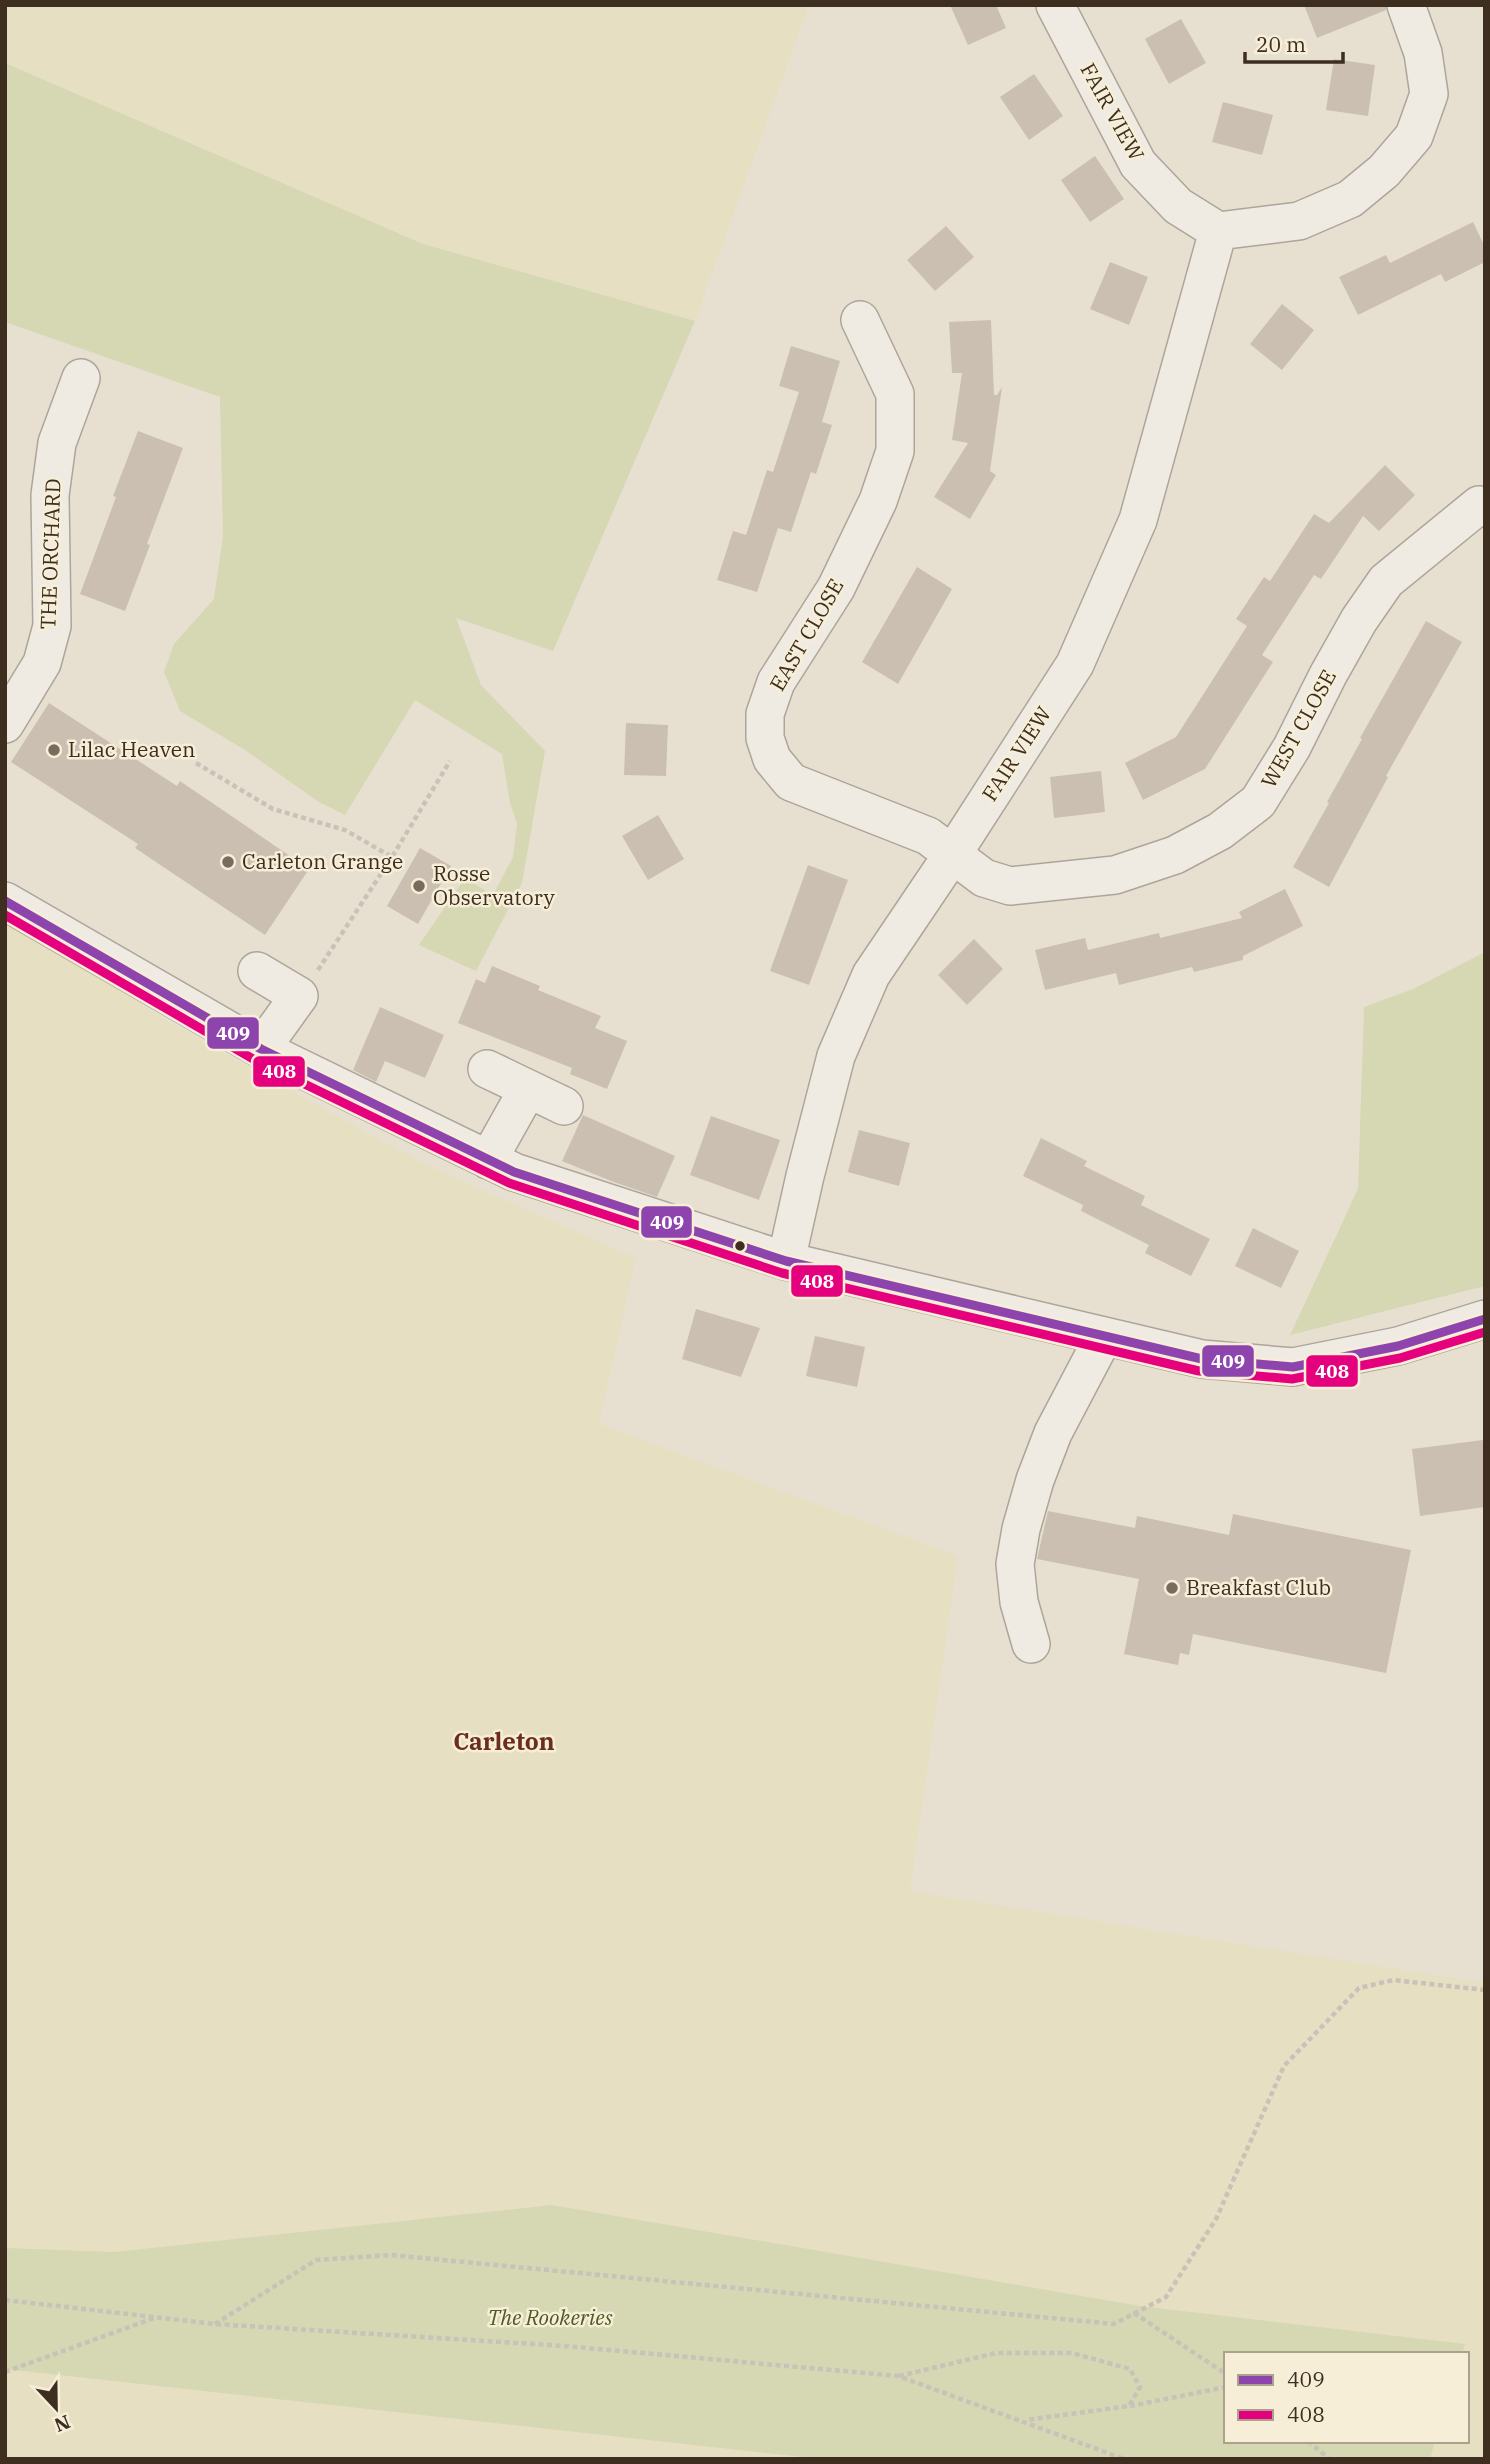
<svg xmlns="http://www.w3.org/2000/svg" width="1490" height="2464" font-family="'IBM Plex Serif',serif">
<style>
.farmland{fill:#e6dfc2}
.green{fill:#d6d7b3}
.building{fill:#cbbfb2}
.lines{fill:none;stroke-linecap:round;stroke-linejoin:round}
.minor-casing{stroke:#ada599;stroke-width:40}
.path{stroke:#c8c2b9;stroke-width:4.5;stroke-dasharray:5 3.5;stroke-linecap:butt}
.minor{stroke:#efebe3;stroke-width:37}
.bus-1-casing{stroke:#f7eed8;stroke-width:14}
.bus-2-casing{stroke:#f7eed8;stroke-width:14}
.bus-1{stroke:#8e44ad;stroke-width:9}
.bus-2{stroke:#e5007d;stroke-width:9}
.poi-dot{fill:#786c5e;stroke:#f7eed8;stroke-width:2.5}
.bus-dot{fill:#3d2e20;stroke:#f7eed8;stroke-width:2.5}
.labels{text-anchor:middle;stroke-width:5;stroke-linejoin:round;paint-order:stroke}
.street-label{font-size:21px;fill:#3d2e20;stroke:#f7eed8}
.poi-label{font-size:21px;fill:#3d2e20;stroke:#f7eed8;text-anchor:start}
.park-label{font-size:21px;font-style:italic;fill:#4d5a26;stroke:#f7eed8}
.quarter-label{font-size:24px;font-weight:bold;fill:#6b2e1e;stroke:#f7eed8}
.line-badge{stroke:#f7eed8;stroke-width:2.5}
.badge-label{font-size:19px;text-anchor:middle;font-weight:bold;fill:#fff}
</style>
<rect width="100%" height="100%" fill="#e7e0d1"/>
<path class="farmland" d="M5,5h804l-114,316 -272,-77 -418,-181z
M5,920l172,107 247,137 212,94 -37,166 359,132 -48,335 575,92v476h-55l5,-18h32v-87h-5l2,-10 -324,-38 -588,-101 -438,47 -109,-4z
M5,2369l816,90h-816z"/>
<path class="green" d="M5,63l418,181 272,77 -142,330 -97,-33 25,67 64,66 -23,132 -46,88 -57,-26 46,-67 28,17 20,-38 4,-33 -7,-21 -8,-49 -87,-54 -70,115 -26,-13 -74,-52 -65,-39 -16,-39 10,-28 40,-45 9,-63 -3,-139 -215,-75z
M1485,952v334l-195,49 68,-146 6,-182 49,-18z
M552,2205l588,101 325,38 -3,10h-236v87h209l-5,18h-609l-816,-90v-121l109,4z"/>
<path class="building" d="M950,5h46l10,23 -38,17z
M1304,5h82v5l-69,28z
M1181,19l25,44 -37,21 -24,-45z
M1334,59l41,6 -7,51 -42,-6z
M1034,74l29,42 -34,24 -29,-43z
M1223,102l50,13 -11,40 -50,-13z
M1095,156l29,43 -34,23 -29,-42z
M1473,222l12,25v15l-40,20 -4,-8 -83,41 -19,-38 47,-22 4,8z
M946,226l28,31 -39,34 -28,-31z
M1110,262l38,15 -19,48 -39,-16z
M1282,304l32,26 -32,40 -32,-26z
M991,320l3,75h3l5,-8 -12,84 6,4 -26,44 -36,-22 34,-54 -16,-3 10,-67h-10l-3,-51z
M791,346l49,15 -18,61 10,3 -16,49 -5,-2 -20,60 -13,-4 -21,64 -40,-12 16,-49 13,4 21,-65 6,2 26,-80 -20,-6z
M138,431l45,17 -36,96 3,1 -25,66 -45,-17 36,-97 -3,-1z
M1385,465l30,30 -36,36 -16,-15 -42,63 -7,-4 -52,80 11,7 -68,107 -62,31 -18,-37 51,-26 71,-111 -11,-7 28,-42 6,4 44,-67 15,9z
M917,567l35,22 -54,95 -36,-22z
M1426,621l36,21 -76,134 2,1 -59,110 -36,-20 36,-64 -2,-1 35,-63 -2,-1z
M49,703l128,83 3,-5 129,88 -44,66 -130,-87 3,-4 -127,-82z
M626,723l42,2 -2,51 -42,-1z
M1101,771l4,41 -51,6 -4,-41z
M658,815l26,44 -36,21 -26,-44z
M420,848l31,18 -33,58 -31,-18z
M808,865l40,15 -39,105 -39,-14z
M1285,889l18,37 -60,30v4l-49,12 -2,-5 -73,18 -3,-12 -71,17 -10,-40 50,-12 3,12 71,-17 1,5 82,-20 -3,-6z
M974,939l29,30 -36,36 -29,-30z
M492,966l48,20 -2,4 63,26 -6,12 32,13 -20,48 -37,-15 2,-6 -114,-45 18,-44 9,4z
M380,1007l64,28 -19,43 -40,-17 -9,21 -23,-12z
M583,1115l92,41 -18,41 -46,-16 -49,-20z
M711,1116l69,24 -21,60 -69,-25z
M859,1130l51,13 -11,43 -51,-14z
M1041,1138l46,23 -3,5 61,30 -4,9 69,34 -19,37 -46,-23 4,-8 -68,-34 2,-6 -60,-29z
M1253,1228l46,23 -18,37 -46,-22z
M696,1309l64,19 -19,49 -59,-18z
M815,1336l50,11 -8,40 -51,-11z
M1483,1440l2,67 -65,9 -8,-67z
M1048,1511l87,17 2,-12 92,19 4,-21 178,36 -25,123 -193,-39 -4,21 -9,-2 -2,12 -54,-11 15,-75 -102,-20z"/>
<g class="lines">
<g class="minor-casing">
<path id="minor" d="M1055,5l83,159 40,42 40,25 81,-10 51,-22 34,-28 30,-35 15,-42 -6,-41 -17,-48
M860,320l35,74v57l-17,50 -42,87 -60,94 -11,32v24l7,21 19,23 137,54 56,42 26,8 105,-11 60,-20 45,-24 38,-29 34,-55 36,-72 31,-55 27,-39 93,-76
M5,724l37,-61 10,-37 -2,-131 7,-52 24,-65
M5,901l256,148 253,123 272,89 416,98 91,8 105,-21 87,-27
M257,971l42,25 -38,53
M487,1069l77,37
M488,1160l40,-71
M786,1261l19,-85 31,-120 35,-81 81,-120 123,-191 63,-144 80,-289
M1031,1644l-12,-42 -4,-38 6,-35 14,-49 18,-47 51,-97"/>
</g>
<path class="path" d="M196,763l77,46 72,21 47,27
M318,970l74,-113 58,-96
M5,2300l210,24 350,22 333,30 226,83
M1134,2313l92,61
M215,2324l101,-64 75,-5 723,69 52,-27 50,-78 68,-153 75,-78 34,-8 92,10
M5,2372l149,-54
M899,2376l97,-23h76l58,16 10,18 -11,19 -103,14
M1130,2406l96,-19
M1308,2441l21,18"/>
<use href="#minor" class="minor"/>
<g class="bus-1-casing">
<path id="bus-1" d="M5,901l256,148 253,123 272,89 416,98 91,8 105,-21 87,-27"/>
</g>
<g class="bus-2-casing">
<path id="bus-2" d="M5,915l250,145 254,123 273,90 417,98 93,8 108,-21 85,-26"/>
</g>
<use href="#bus-1" class="bus-1"/>
<use href="#bus-2" class="bus-2"/>
</g>
<g class="poi-dot">
<circle cx="54" cy="750" r="7"/>
<circle cx="228" cy="862" r="7"/>
<circle cx="419" cy="886" r="7"/>
<circle cx="1172" cy="1588" r="7"/>
</g>
<circle class="bus-dot" cx="740" cy="1246" r="6"/>
<g class="labels">
<g class="street-label">
<text transform="translate(1112 112) rotate(61)" y="7">FAIR VIEW</text>
<text transform="translate(51 554) rotate(-88)" y="7">THE ORCHARD</text>
<text transform="translate(807 635) rotate(-60)" y="7">EAST CLOSE</text>
<text transform="translate(1299 729) rotate(-61)" y="7">WEST CLOSE</text>
<text transform="translate(1017 754) rotate(-57)" y="7">FAIR VIEW</text>
</g>
<g class="poi-label">
<text x="68" y="757">Lilac Heaven</text>
<text x="242" y="869">Carleton Grange</text>
<text x="433" y="881">Rosse<tspan x="433" dy="24">Observatory</tspan></text>
<text x="1186" y="1595">Breakfast Club</text>
</g>
<g class="park-label">
<text x="550" y="2325">The Rookeries</text>
</g>
<g class="quarter-label">
<text x="504" y="1750">Carleton</text>
</g>
</g>
<g class="line-badge">
<rect x="206" y="1016" width="54" height="34" rx="7" fill="#8e44ad"/>
<rect x="252" y="1055" width="54" height="33" rx="7" fill="#e5007d"/>
<rect x="640" y="1205" width="53" height="34" rx="7" fill="#8e44ad"/>
<rect x="790" y="1264" width="54" height="34" rx="7" fill="#e5007d"/>
<rect x="1201" y="1344" width="54" height="34" rx="7" fill="#8e44ad"/>
<rect x="1305" y="1354" width="54" height="34" rx="7" fill="#e5007d"/>
</g>
<g class="badge-label">
<text x="233" y="1040">409</text>
<text x="279" y="1078">408</text>
<text x="667" y="1229">409</text>
<text x="817" y="1288">408</text>
<text x="1228" y="1368">409</text>
<text x="1332" y="1378">408</text>
</g>
<rect width="1490" height="2464" fill="none" stroke="#3d2e20" stroke-width="14"/>
<rect x="1224" y="2352" width="245" height="91" fill="#f7eed8" stroke="#ada18e" stroke-width="2"/>
<rect x="1238" y="2375" width="35" height="10" fill="#8e44ad" stroke="#ada18e" stroke-width="2"/>
<text x="1287" y="2387" font-size="21" fill="#3d2e20">409</text>
<rect x="1238" y="2410" width="35" height="10" fill="#e5007d" stroke="#ada18e" stroke-width="2"/>
<text x="1287" y="2422" font-size="21" fill="#3d2e20">408</text>
<g transform="translate(56 2408) rotate(158)" stroke="#f7eed8" stroke-width="5" paint-order="stroke">
<path d="M0-5L12 26L0 18L-12 26Z" fill="#3d2e20"/>
<text y="-10" font-size="19" font-weight="bold" text-anchor="middle" fill="#3d2e20">N</text>
</g>
<path d="M1245 52v10h98v-10" fill="none" stroke="#3d2e20" stroke-width="3.5"/>
<text x="1256" y="52" font-size="21" fill="#3d2e20" stroke="#f7eed8" stroke-width="5" paint-order="stroke">20 m</text>
</svg>
